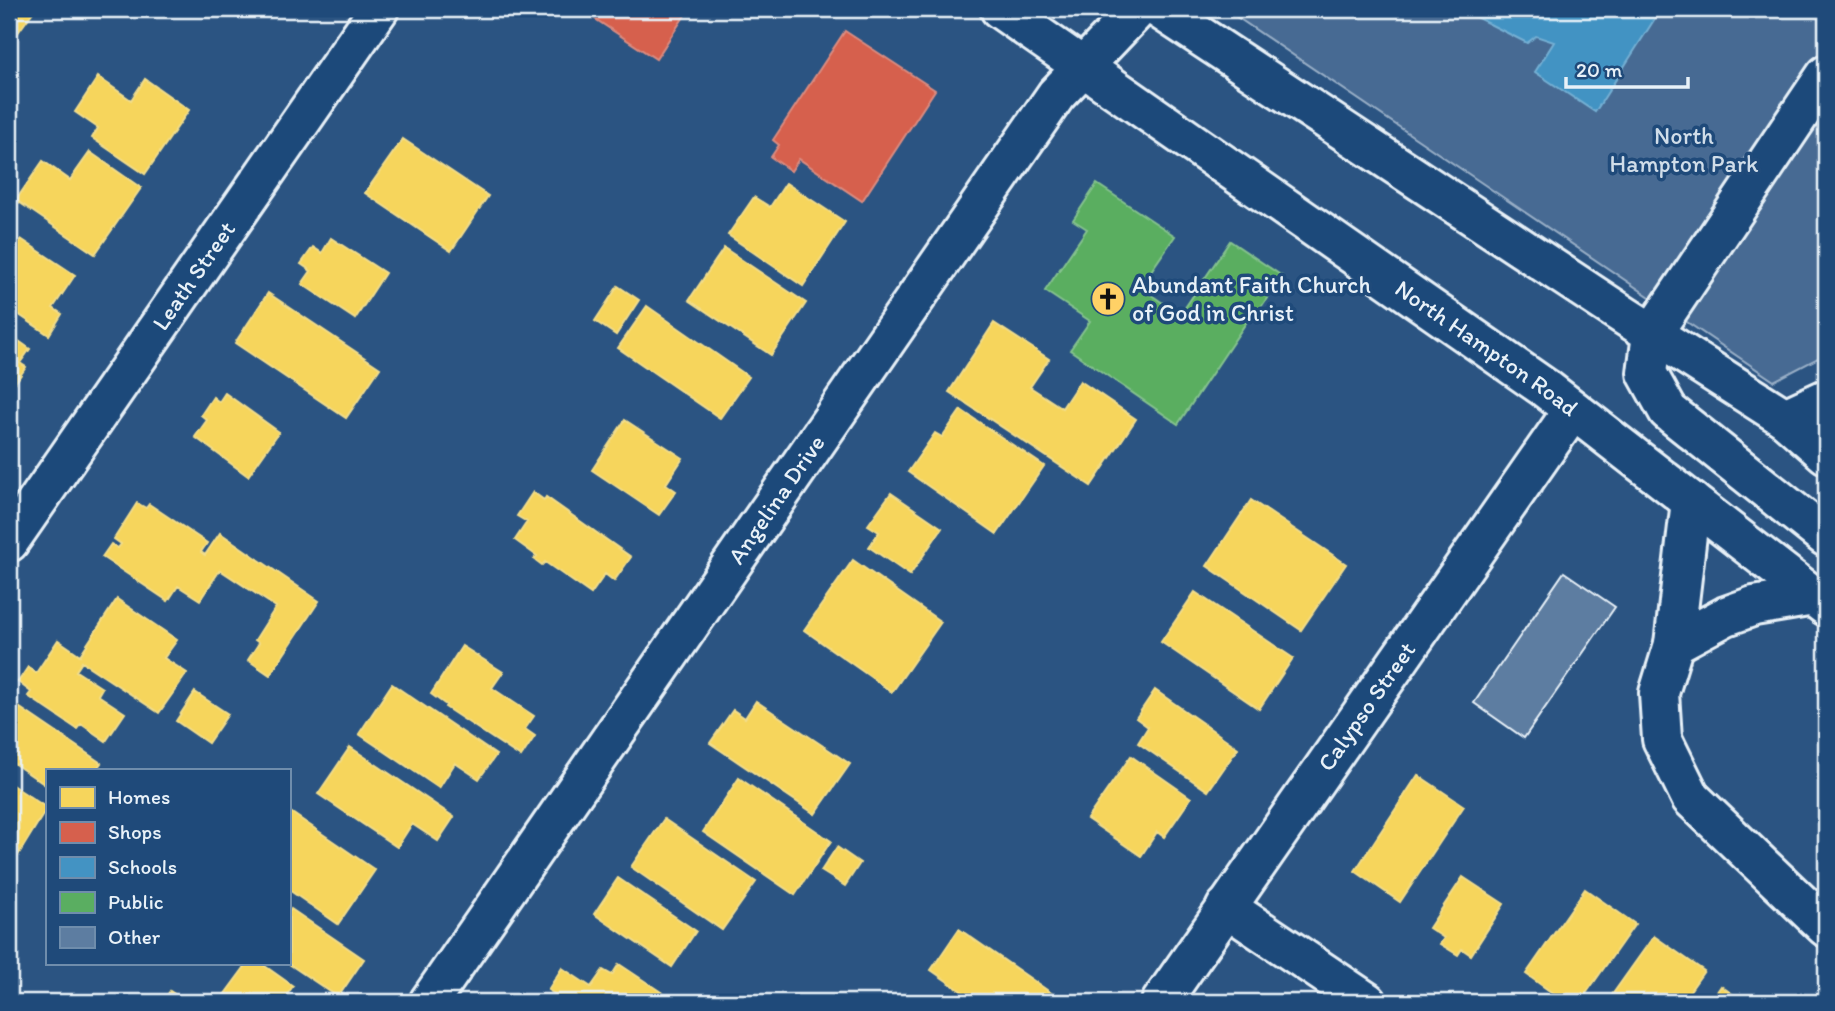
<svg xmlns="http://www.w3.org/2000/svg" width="1835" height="1011" font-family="Itim,sans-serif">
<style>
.green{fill:#476b93;stroke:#98aec6;stroke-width:2}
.homes{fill:#f6d55c;stroke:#f2dd8b;stroke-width:2}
.shops{fill:#d6604d;stroke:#db8c80;stroke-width:2}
.schools{fill:#4393c3;stroke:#74afd3;stroke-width:2}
.public{fill:#5aae61;stroke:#85c28e;stroke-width:2}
.building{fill:#5d7da1;stroke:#e8f1f8;stroke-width:2}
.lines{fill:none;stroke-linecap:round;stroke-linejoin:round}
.minor-casing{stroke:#e8f1f8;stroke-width:44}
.major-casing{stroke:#e8f1f8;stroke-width:44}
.minor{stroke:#1f4a7a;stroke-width:38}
.major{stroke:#1f4a7a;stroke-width:38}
.labels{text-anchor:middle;stroke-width:7;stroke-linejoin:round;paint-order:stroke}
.park-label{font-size:24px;fill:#d0dde9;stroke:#1f4a7a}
.street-label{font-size:24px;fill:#e8f1f8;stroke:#1f4a7a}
.poi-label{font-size:24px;fill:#e8f1f8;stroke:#1f4a7a;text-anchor:start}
</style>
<rect width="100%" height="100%" fill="#2b5482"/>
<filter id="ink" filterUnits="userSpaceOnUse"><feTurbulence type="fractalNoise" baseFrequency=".0143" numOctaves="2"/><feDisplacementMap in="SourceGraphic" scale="14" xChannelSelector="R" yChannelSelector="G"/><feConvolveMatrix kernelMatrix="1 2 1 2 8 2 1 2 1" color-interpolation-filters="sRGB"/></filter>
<g filter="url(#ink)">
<path class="green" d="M1225,9h601v345l-52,27z"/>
<path class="homes" d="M9,9h26l-23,32 -3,-2z
M98,77l33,23 14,-21 44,31 -44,64 -53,-36 6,-10 -23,-16z
M403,139l85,57 -37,55 -86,-58z
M90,152l51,36 -46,66 -79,-54 27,-39 27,19z
M786,183l59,39 -42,64 -75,-51 26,-38 16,10z
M331,238l54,35 -30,46 -53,-35 9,-13 -10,-7 12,-17 9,6z
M21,239l54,36 -22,33 9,6 -13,21 -40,-27v-53z
M724,248l82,55 -35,52 -82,-55z
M618,286l21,14 -23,35 -21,-14z
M268,293l112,75 -34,50 -111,-75z
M647,306l102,71 -29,41 -102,-70z
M994,323l55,36 -19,28 32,21 18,-27 56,38 -45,67 -142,-94z
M9,334l21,15 -10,14 6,4 -17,25z
M225,393l54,39 -31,44 -53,-39 12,-17 -6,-5 12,-18 6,5z
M961,410l83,56 -47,68 -89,-62 27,-39 7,4z
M625,420l58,38 -17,26 10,7 -17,24 -67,-45z
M533,492l11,8 2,-3 85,60 -17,24 -9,-7 -14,20 -46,-32 -3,3 -8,-6 3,-3 -22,-16 12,-18 -10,-6z
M891,493l51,35 -32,47 -41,-28 10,-15 -11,-7z
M1251,500l95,64 -45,66 -94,-64z
M137,503l9,5 3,-4 58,39 -6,9 4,3 15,-22 99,68 -49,74 -22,-15 11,-17 -4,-3 21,-33 -56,-37 -20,30 -22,-14 -10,15 -66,-44 9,-13 7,4 3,-4 -7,-5z
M853,560l88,62 -49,70 -88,-62z
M1195,592l98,66 -34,51 -98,-67z
M117,599l60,41 -13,18 23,15 -28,40 -77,-51 -6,9 26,17 -4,7 27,18 -19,28 -25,-17 -4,5 -49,-33 3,-4 -13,-10 10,-15 8,6 22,-33 22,15z
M462,646l41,26 -11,16 42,28 -9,13 10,7 -14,21 -76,-50 1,-2 -15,-11z
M392,684l104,71 -17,24 -24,-16 -16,25 -80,-54z
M1155,690l83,58 -30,43 -70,-48 10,-16 -12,-9z
M195,692l33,22 -20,29 -32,-22z
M10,701l91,62 -6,8h-48v15l-38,-26z
M756,701l94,63 -35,50 -105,-71 23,-33 12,8z
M350,747l104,70 -16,24 -26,-17 -15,23 -79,-53z
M1131,756l60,42 -27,39 -7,-5 -16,24 -54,-37z
M1418,775l46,31 -64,96 -45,-31z
M739,778l92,63 -36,54 -92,-63z
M9,783l38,25 -32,52 -6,-4z
M289,811l86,59 -37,54 -49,-34z
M664,819l92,63 -34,48 -91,-63z
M837,847l23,16 -15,23 -24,-15z
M1463,877l41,27 -33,51 -9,-6 -4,6 -18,-11 4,-6 -15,-10z
M618,878l78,53 -24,36 -78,-53z
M1585,889l50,35 -55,78h-15l-39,-28z
M291,909l73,50 -26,38 -49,-33v-52z
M959,929l95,66 -6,7h-71l-46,-32z
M1654,936l50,35 -22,31h-75z
M247,964h15l31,22 -11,16h-63z
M619,964l57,38h-109l-19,-12 14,-22 29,19 12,-17 9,5z
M1721,986l23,16h-34z
M170,991l16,11h-23z"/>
<path class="shops" d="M580,9h109l-33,50z
M845,31l90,59 -73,111 -63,-42 -8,12 -20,-14 8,-12 -6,-5z"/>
<path class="schools" d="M1460,9h201l-66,103 -60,-40 19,-30 -18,-6 -9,7z"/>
<path class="public" d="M1097,184l78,52 -35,51 40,28 50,-74 52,35 -23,34 -3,-2 -78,116 -108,-74 20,-29 -45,-30 42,-62 -14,-9z"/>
<path class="building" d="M1564,572l51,35 -91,131 -50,-35z"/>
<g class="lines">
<g class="minor-casing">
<g id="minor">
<path d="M1652,334l174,-259"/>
<path d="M1785,418l41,-19"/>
<path d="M1691,501l-17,143 -15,49 3,46 29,59 135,129"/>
<path id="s1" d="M9,542l370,-533"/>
<path d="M1674,644l52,-28 28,-10 60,-10"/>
<path d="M1226,907l141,95"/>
<path id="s2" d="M429,1002l627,-907 82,-86"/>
<path id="s3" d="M1161,1002l412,-592"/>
</g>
</g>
<g class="major-casing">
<g id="major">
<path id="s4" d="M1000,9l545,379 281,218"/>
<path d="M1159,9l466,307 160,102 41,36"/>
<path d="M1652,334l-5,39 21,38 158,126"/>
</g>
</g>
<use href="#minor" class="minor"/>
<use href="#major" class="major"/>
</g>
</g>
<defs>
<g id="church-disc" transform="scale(1.75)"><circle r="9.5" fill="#ffd166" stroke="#1f4a7a"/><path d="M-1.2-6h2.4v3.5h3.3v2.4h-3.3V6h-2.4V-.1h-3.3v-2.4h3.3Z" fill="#111"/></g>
</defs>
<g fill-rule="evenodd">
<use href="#church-disc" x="1108" y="299"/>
</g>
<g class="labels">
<g class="park-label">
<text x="1684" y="144">North<tspan x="1684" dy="28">Hampton Park</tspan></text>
</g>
<g class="street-label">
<text dy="8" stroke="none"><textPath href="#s1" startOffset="324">Leath Street</textPath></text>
<text dy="8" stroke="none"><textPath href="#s4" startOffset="593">North Hampton Road</textPath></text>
<text dy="8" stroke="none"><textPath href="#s2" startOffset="611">Angelina Drive</textPath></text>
<text dy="8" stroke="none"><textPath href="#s3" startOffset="360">Calypso Street</textPath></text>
</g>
<g class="poi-label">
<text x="1132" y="293">Abundant Faith Church<tspan x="1132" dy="28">of God in Christ</tspan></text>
</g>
</g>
<rect width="1835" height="1011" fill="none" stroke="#1f4a7a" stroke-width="35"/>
<rect x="18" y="18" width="1800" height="976" fill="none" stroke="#e8f1f8" stroke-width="2.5" filter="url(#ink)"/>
<rect x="46" y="769" width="245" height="196" fill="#1f4a7a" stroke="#6f8dac" stroke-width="2"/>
<rect x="60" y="787" width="35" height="21" fill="#f6d55c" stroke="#6f8dac" stroke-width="2"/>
<text x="108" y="804" font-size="21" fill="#e8f1f8">Homes</text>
<rect x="60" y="822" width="35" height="21" fill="#d6604d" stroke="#6f8dac" stroke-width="2"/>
<text x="108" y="839" font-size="21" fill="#e8f1f8">Shops</text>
<rect x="60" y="857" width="35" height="21" fill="#4393c3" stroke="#6f8dac" stroke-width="2"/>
<text x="108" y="874" font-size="21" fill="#e8f1f8">Schools</text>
<rect x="60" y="892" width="35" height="21" fill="#5aae61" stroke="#6f8dac" stroke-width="2"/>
<text x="108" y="909" font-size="21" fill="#e8f1f8">Public</text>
<rect x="60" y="927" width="35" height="21" fill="#5d7da1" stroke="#6f8dac" stroke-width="2"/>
<text x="108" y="944" font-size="21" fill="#e8f1f8">Other</text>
<path d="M1566 77v10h122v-10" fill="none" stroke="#e8f1f8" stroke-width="3.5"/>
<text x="1576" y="77" font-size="21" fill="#e8f1f8" stroke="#1f4a7a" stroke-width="5" paint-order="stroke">20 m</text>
</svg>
